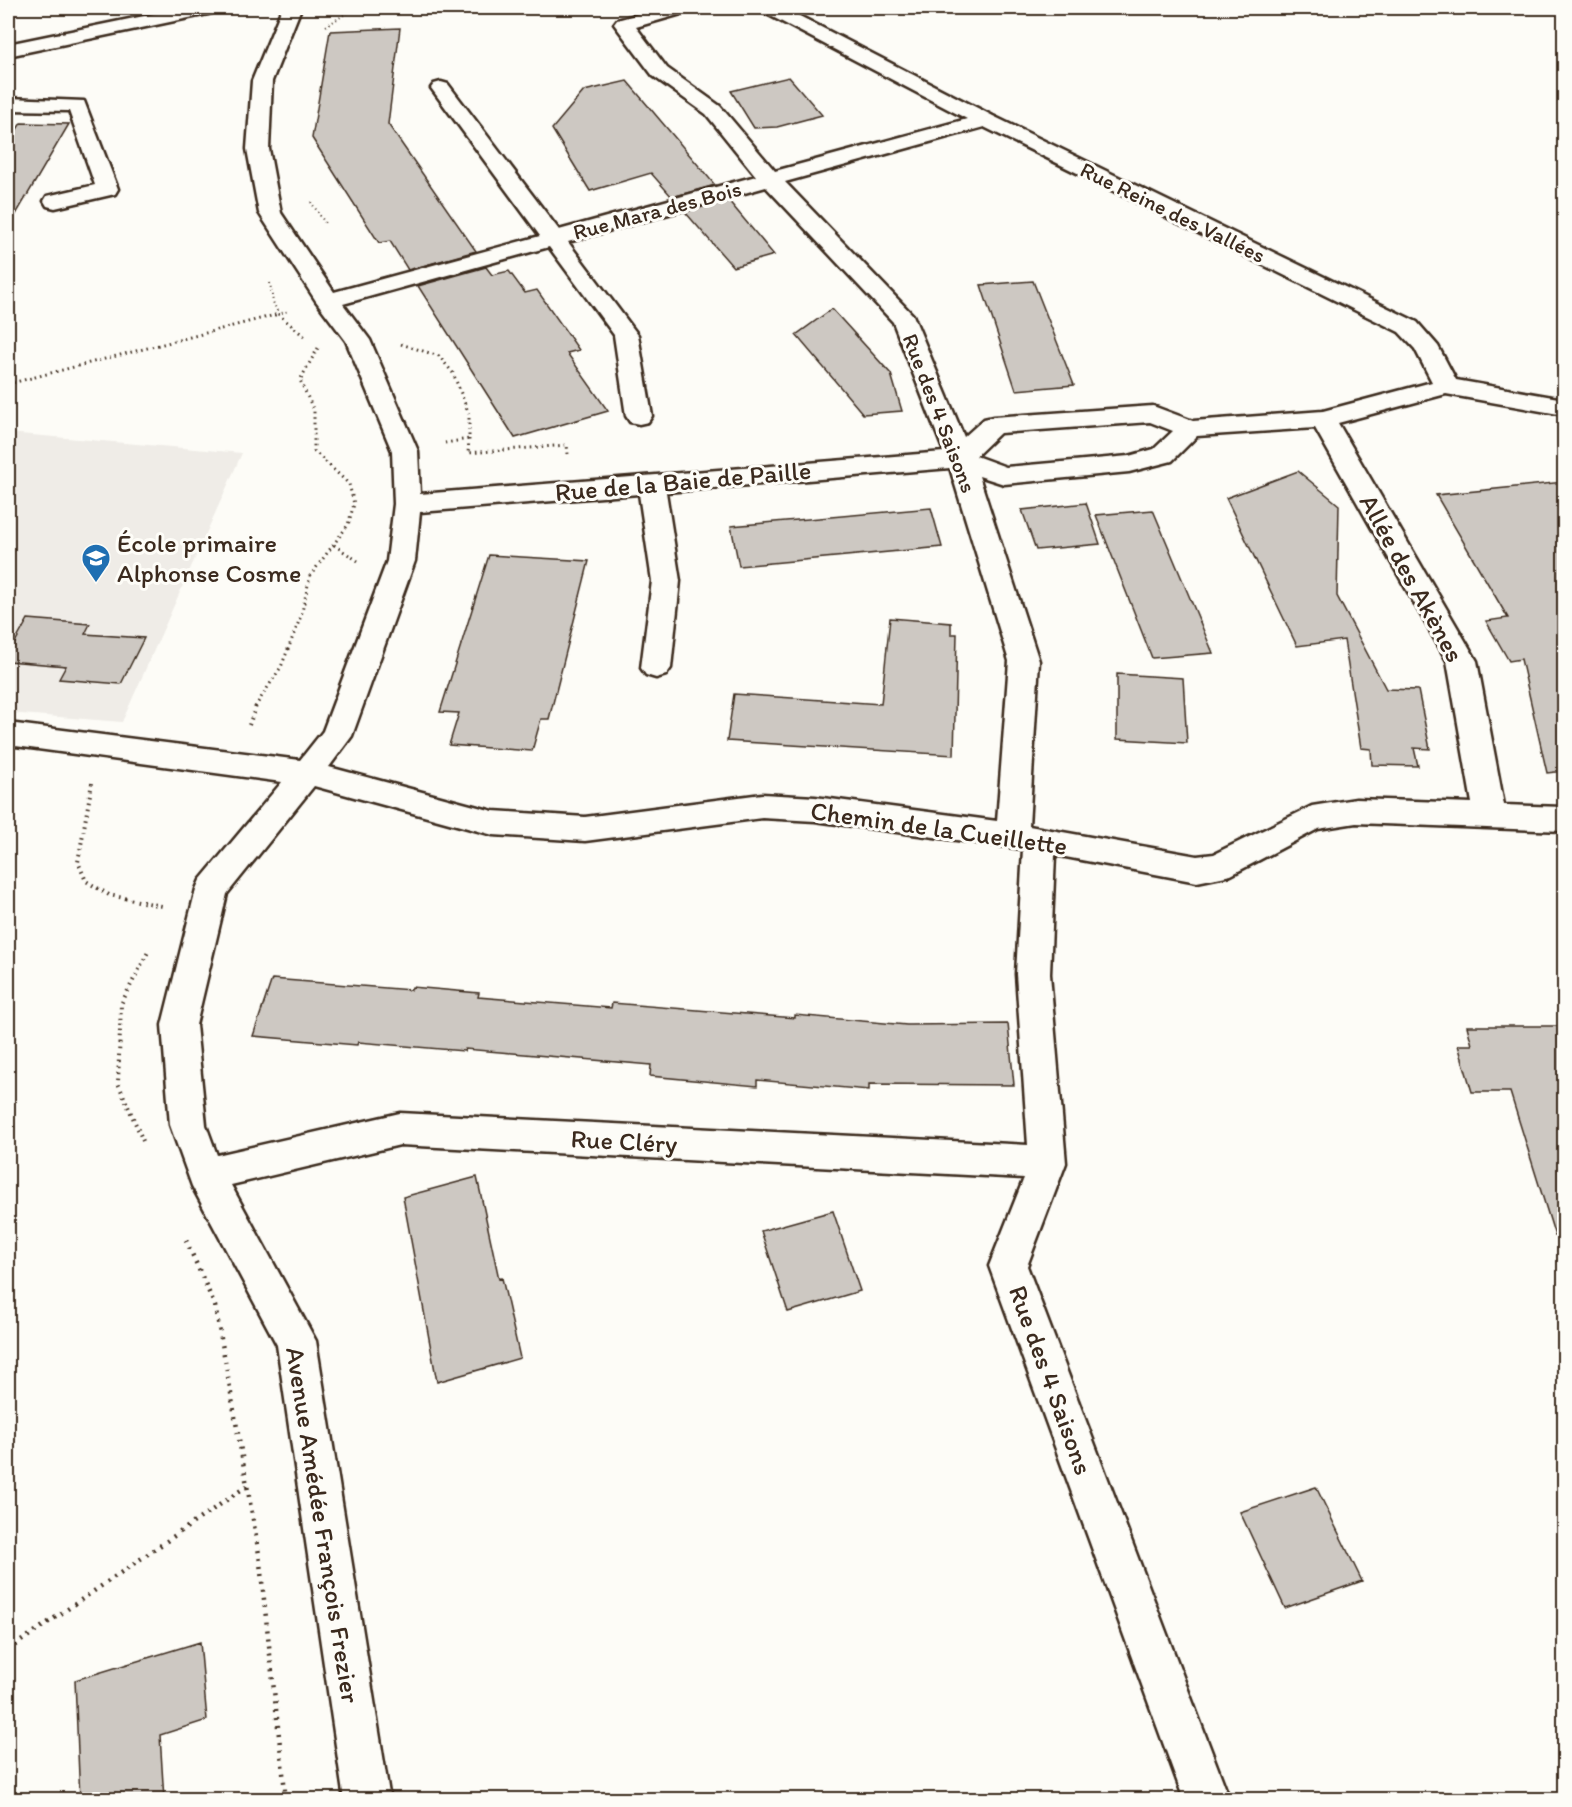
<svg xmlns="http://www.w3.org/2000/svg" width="1572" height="1807" font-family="Itim,sans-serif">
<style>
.built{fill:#efece7}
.building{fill:#cdc8c2;stroke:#3b2a1e;stroke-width:1.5}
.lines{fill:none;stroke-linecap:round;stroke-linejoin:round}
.minor-casing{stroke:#3b2a1e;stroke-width:5}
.path-far3{stroke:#3b2a1e;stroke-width:2;stroke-dasharray:1 3;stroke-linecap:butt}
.path-far2{stroke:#3b2a1e;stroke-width:3;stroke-dasharray:1.5 4;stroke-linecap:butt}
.path-far1{stroke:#3b2a1e;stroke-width:4;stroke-dasharray:1.5 4.5;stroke-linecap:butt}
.path{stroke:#3b2a1e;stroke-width:4.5;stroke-dasharray:2 6;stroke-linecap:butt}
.minor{fill:#fdfcf7;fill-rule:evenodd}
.labels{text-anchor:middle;stroke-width:6;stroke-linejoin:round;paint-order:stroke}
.far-street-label{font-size:22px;fill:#3b2a1e;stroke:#fdfcf7}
.street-label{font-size:26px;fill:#3b2a1e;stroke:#fdfcf7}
.poi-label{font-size:26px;fill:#3b2a1e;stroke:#fdfcf7;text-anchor:start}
</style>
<rect width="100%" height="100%" fill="#fdfcf7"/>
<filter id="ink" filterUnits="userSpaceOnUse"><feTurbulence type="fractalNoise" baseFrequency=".0167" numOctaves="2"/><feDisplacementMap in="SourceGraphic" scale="12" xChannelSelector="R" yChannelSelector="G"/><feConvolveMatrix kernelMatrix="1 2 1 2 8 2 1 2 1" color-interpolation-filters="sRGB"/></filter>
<g filter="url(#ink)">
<path class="built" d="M8,433l234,20 -120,269 -114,-9z"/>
<path class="building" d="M400,28l-12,96 88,127 -68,19 -18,-29 -11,2 -67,-105 18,-107z
M789,77l33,38 -45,12 -23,1 -23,-37z
M627,81l88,104 -43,12 -21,-24 -61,18 -38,-62 32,-38z
M21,123l48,1 -61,104v-85z
M728,200l46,55 -41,12 -48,-55z
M486,267l6,8 17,-4 16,22 12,-3 42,60 -12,3 41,58 -93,27 -97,-152z
M1033,281l41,104 -58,5 -35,-105z
M832,309l59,65 11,37 -39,3 -67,-79z
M1298,471l41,34 -2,91 49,93 32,1 12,59 -16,-1 4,18 -46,-1 -1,-16 -10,-1 -17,-108 -47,6 -71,-148z
M1564,482v289l-17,2 -26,-114 -12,2 -23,-40 22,-3 -72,-123z
M1086,503l14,41 -64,6 -14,-40z
M931,508l11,39 -203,19 -8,-40z
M1153,510l60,143 -61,5 -56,-143z
M489,555l100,6 -40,158h-8l-9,32 -83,-6 10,-32 -19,-1z
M890,618l61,5v11h6l-3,121 -227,-14 7,-47 147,10z
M28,619l62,5 -5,10 59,4 -23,46 -62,-5 7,-13 -58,-5v-6z
M1117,674l66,4 4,65 -70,-4z
M272,979l139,11 1,-3 67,6 -1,4 133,11 1,-5 183,15v-3l112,10 101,-1 6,61 -145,-1v6l-112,-10v6l-107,-10 1,-11 -186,-16 -1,2 -106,-9 -1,3 -104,-9z
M1467,1026h97v208l-9,2 -45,-144h-38l-14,-47h14z
M477,1177l22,102 3,-1 18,80 -83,24 -34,-185z
M833,1211l27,80 -72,21 -27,-81z
M1316,1487l46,94 -77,27 -45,-96z
M200,1642l7,78 -47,15 4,65h-84l-5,-120z"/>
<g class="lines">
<g class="minor-casing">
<path id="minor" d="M183,8h35l-3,4 -7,2 -200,42v-12z
M282,8h19l-29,73 -3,68 12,64 53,79 206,-56 -106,-144 -3,-4 3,-4 7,-2 7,2 111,146 197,-54 -50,-62 -53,-38 -39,-52 3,-4 44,-12h30l-3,4 -52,15 31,41 53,38 55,65 192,-52 -204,-107 -3,-4h24l209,108 424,206 21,24 18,34 108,19v16l-118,-21 -108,29 139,238 27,144 60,2v24l-208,-8 -38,6 -87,46 -34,7 -142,-27 -5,119 16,189 -39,103 203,534h-46l-195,-534 35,-88 -624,-33 -169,40 85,156 74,459h-46l-67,-455 -85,-159 -22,-61 -8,-100 34,-136 4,-9 82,-98 -274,-37v-22l292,37 23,-29 64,-170 7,-57 -2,-53 -46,-110 -30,-40 -57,-88 -12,-64 5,-68zM984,127l415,205 16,17 17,33 -109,29 -130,10 -40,-15 -160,11 -9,2 -20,18 -51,-122 -128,-133zM766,187l127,135 51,130 -524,42 -2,-43 -48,-111 -27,-36 206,-57 65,88 12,81 4,6 9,2 9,-2 4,-6 -14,-81 -70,-93zM1150,422l23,9 -19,18 -25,7 -123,11 -30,-11 24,-23zM1315,428l132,233 25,142 -116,-4 -44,7 -98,48 -17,2 -168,-30 10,-165 -60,-185 25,8 125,-12 43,-11 25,-25zM950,468l59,193 -12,160 -182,-24 -53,-3 -177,23 -92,-6 -164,-44 23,-31 63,-175 5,-49 219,-18 13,87 -11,87 5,7 10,3 10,-3 5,-7 9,-87 -14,-89zM314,786l179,49 92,6 177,-23 53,3 208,28 -7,125 12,171 -628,-32 -183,42 -11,-30 -10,-100 31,-131z
M8,98l76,3 34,88 -3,5 -60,14 -8,-2 -3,-5 3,-5 48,-11 -26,-74 -61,-1z"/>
</g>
<path class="path-far3" d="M326,26l29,-18
M311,202l14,21
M270,283l3,19 6,13
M274,315l15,-4"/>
<path class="path-far2" d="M278,314l26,22
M401,344l38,12 14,17 16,41v25l-24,4
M8,384l271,-70
M469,439l-1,14 99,-8 1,9
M334,545l24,16
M255,707l26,-40 20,-51 9,-40 38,-51 6,-21 -5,-20 -35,-33v-40l-14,-31 18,-32"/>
<path class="path-far1" d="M249,725l7,-19
M92,783l-14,79 8,19 23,14 53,11
M143,1141l-25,-58 3,-79 28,-54"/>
<path class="path" d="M186,1240l29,66 14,76 30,172 27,246
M8,1650l239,-164"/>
<use href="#minor" class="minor"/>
</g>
</g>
<defs>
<g id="school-pin" transform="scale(1.5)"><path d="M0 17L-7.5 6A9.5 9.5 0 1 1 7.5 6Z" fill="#1f6fb2" stroke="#fdfcf7"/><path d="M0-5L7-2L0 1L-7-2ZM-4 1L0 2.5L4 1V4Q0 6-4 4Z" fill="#fff"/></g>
</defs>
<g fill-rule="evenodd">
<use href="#school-pin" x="96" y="558"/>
</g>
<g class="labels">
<g class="far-street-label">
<text transform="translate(657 210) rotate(-15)" y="8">Rue Mara des Bois</text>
<text transform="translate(1173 212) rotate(26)" y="8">Rue Reine des Vallées</text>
<text transform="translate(940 413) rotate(69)" y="8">Rue des 4 Saisons</text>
</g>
<g class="street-label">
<text transform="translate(683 481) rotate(-5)" y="9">Rue de la Baie de Paille</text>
<text transform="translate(1412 578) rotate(61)" y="9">Allée des Akènes</text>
<text transform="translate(939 828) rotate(8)" y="9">Chemin de la Cueillette</text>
<text transform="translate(624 1141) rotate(3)" y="9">Rue Cléry</text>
<text transform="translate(1051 1380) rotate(70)" y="9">Rue des 4 Saisons</text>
<text transform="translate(323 1525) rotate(81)" y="9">Avenue Amédée François Frezier</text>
</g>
<g class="poi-label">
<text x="117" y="552">École primaire<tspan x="117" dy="30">Alphonse Cosme</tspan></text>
</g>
</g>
<rect width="1572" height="1807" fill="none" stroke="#fdfcf7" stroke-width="30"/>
<rect x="15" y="15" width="1542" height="1777" fill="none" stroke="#3b2a1e" stroke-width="2" filter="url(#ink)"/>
</svg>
